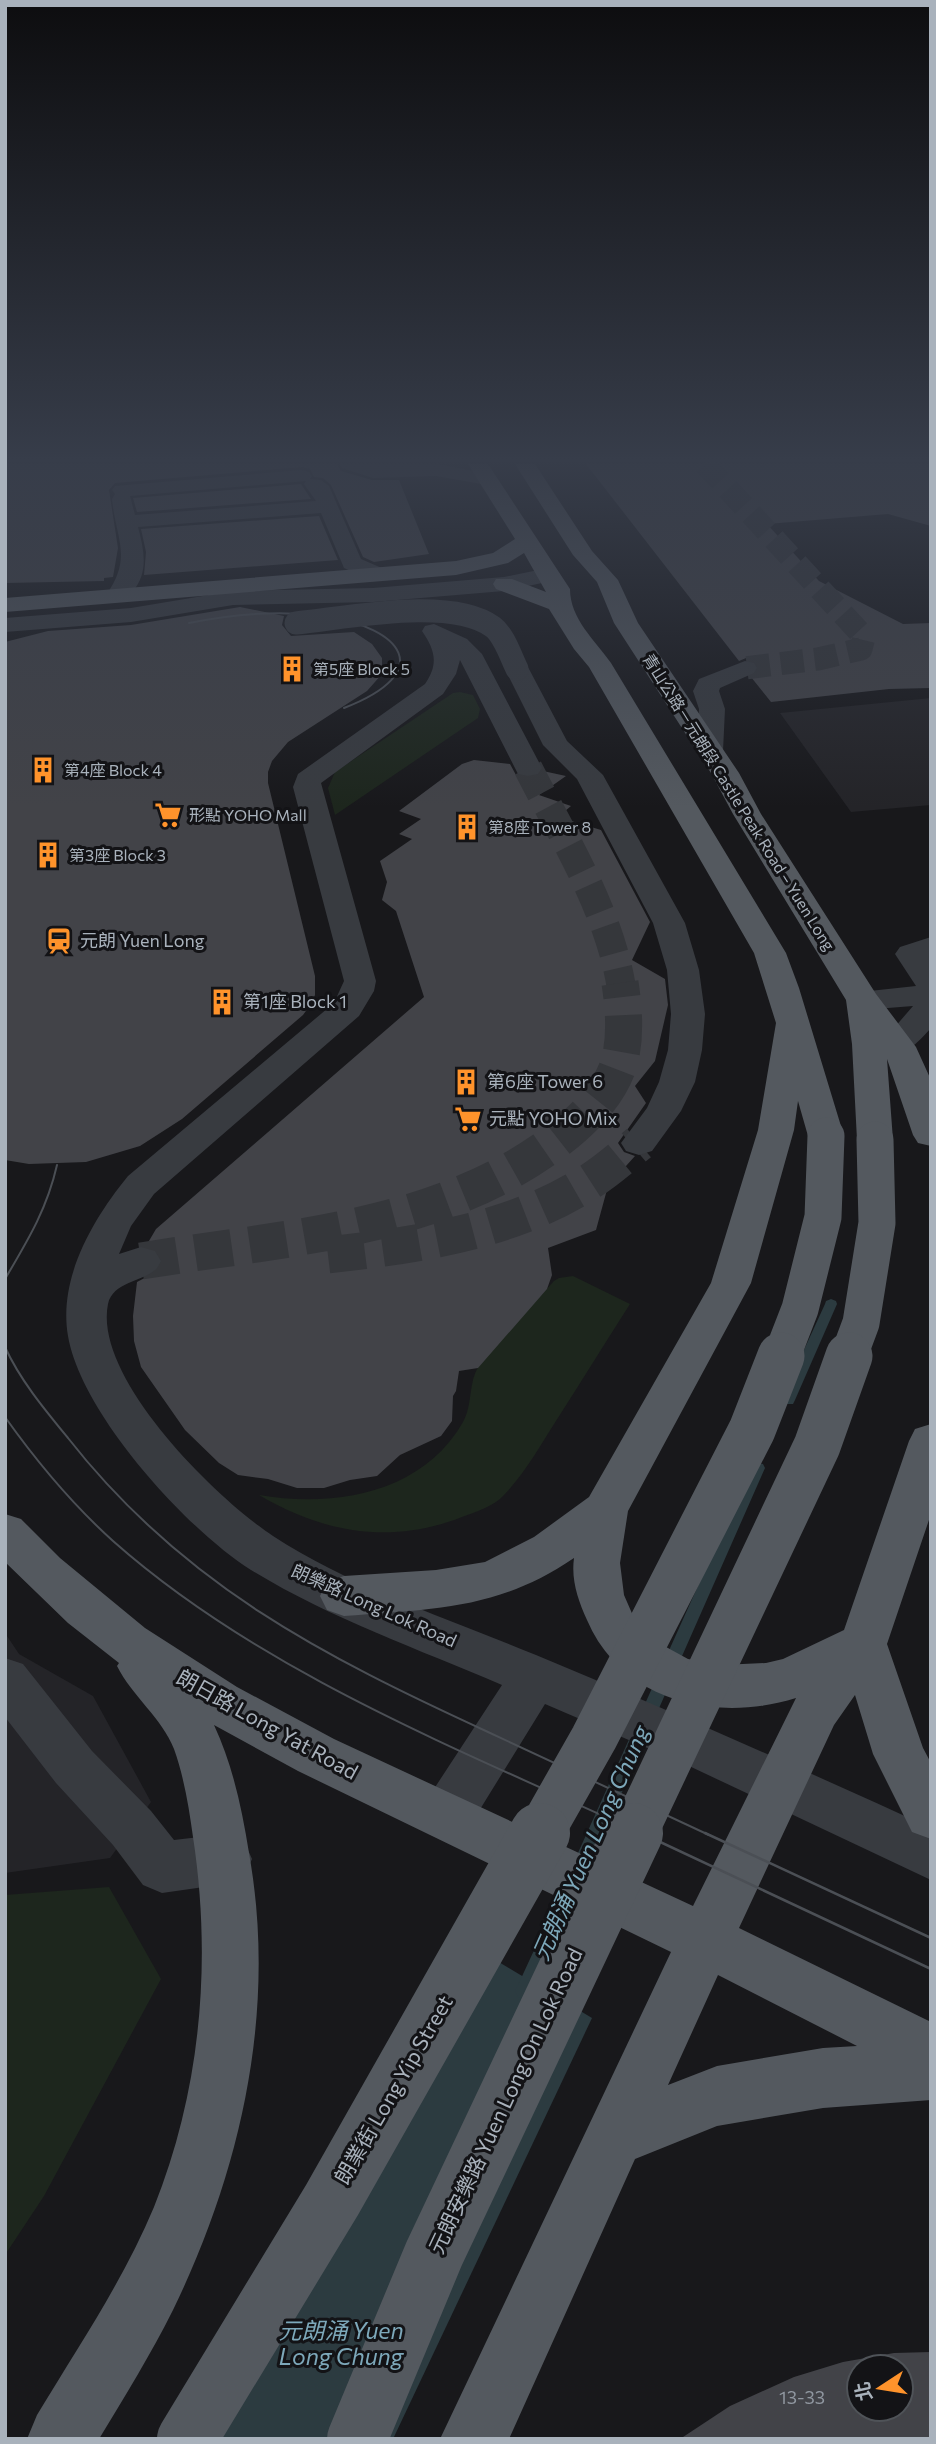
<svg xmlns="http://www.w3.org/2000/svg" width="936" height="2444" font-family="Commissioner,'Noto Sans TC',sans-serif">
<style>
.built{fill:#242428}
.green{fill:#1d261d}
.water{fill:#2c3b40}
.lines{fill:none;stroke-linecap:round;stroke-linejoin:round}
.stream{fill:#2c3b40;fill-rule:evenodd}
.building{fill:#424348;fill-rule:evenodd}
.minor-tunnel-far2{stroke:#35373b;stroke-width:23;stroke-dasharray:23 11;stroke-linecap:butt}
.minor-tunnel-far1{stroke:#35373b;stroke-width:29;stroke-dasharray:29 15;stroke-linecap:butt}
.minor-tunnel{stroke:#35373b;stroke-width:37;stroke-dasharray:37 18;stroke-linecap:butt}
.minor{fill:#383b40;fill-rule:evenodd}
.major{fill:#54595f;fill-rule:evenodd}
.tram-far1{stroke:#4b4f55;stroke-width:2}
.tram{stroke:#4b4f55;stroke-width:2.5}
.minor-bridge{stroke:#383b40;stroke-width:23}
.major-bridge-far2{stroke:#54595f;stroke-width:37}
.major-bridge-far1{stroke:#54595f;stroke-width:47}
.major-bridge{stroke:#54595f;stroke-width:60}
.labels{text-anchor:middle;stroke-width:6;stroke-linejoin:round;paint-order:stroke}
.far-poi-label{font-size:16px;fill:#a9b2bc;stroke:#131316;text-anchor:start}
.far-street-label{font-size:16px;fill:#a9b2bc;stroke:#131316}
.poi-label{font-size:18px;fill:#a9b2bc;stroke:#131316;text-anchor:start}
.street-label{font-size:18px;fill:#a9b2bc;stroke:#131316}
.near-number-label{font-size:18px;fill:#8f969f}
.near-street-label{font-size:21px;fill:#a9b2bc;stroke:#131316}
.near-water-label{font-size:23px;font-style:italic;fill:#7da8ba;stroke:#131316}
</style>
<rect width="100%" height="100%" fill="#18181b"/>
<path class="built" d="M931,698v107l-80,7 -71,-99z
M5,1633l14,21 74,42 58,106 -41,56 -105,15z"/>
<path class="green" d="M460,692l13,3 7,14 -2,9 -143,97 -7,-27 7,-16 118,-79z
M573,1276l57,28c-25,39 -49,78 -74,117 -16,25 -31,52 -52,74 -10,11 -28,17 -42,22 -72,28 -138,16 -203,-22 74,13 163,-1 204,-73 10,-17 5,-40 16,-56 22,-30 50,-57 75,-85l5,-3z
M109,1887l52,92 -117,217 -39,59v-360z"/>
<path class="water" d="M467,1943l125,75 -199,421h-206z"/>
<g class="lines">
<path class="stream" d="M831,1299l5,2 1,3 -42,96 -2,4h-10l-2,-4 44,-96 1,-3z
M758,1463l5,1 2,4 -180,408 -6,2 -6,-2 -3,-6 3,-6 178,-396 2,-4z
M572,1879l6,2 3,6 -51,110 -6,3 -6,-3 -3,-6 3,-6 48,-104z"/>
</g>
<path class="building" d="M5,464h332l4,7 31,9h27l30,74 -55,8 -11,-5 -32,-72 -8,-7 -9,-1 -4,-8 -8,-2 -187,16 -6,7 9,58 -5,29 -9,1v3l-99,2z
M586,464h345v62l-43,-12 -121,10 52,57 84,43 28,-1v65l-42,1 -118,13 -20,-25 8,-8 -3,-7 -10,-4 -7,3z
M301,484l10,15 -174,13 -4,-14z
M319,516l19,44 -194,15 2,-23 -5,-23z
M240,607l44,9 -2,9 9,11 63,-4 18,12 10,14v16l-15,17 -79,51 -16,19 -4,11v11l47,193v19l-4,9 -8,11 -121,104 -42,27 -54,16 -57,2 -24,-4v-518l43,-11 83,-6z
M474,760l36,4 6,11 11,4 12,-2 4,-6 23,5 -27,19 32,11 -13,11 43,13 49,92 -18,38 33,19 3,26 -13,56 -20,25 11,17 -28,40 6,9 11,4 -27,30 -12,44 -48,18 4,27 -5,14 -69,79 -19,3 -3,20 -3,5 -1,25 -11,15 -41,19 -23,21 -27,4 -26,8h-27l-29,-9 -30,-4 -19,-12 -34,-33 -44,-63 -7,-26 -1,-25 4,-34 19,-10 7,-10 -6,-12 -11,-4 10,-17 268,-232 -28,-86 -14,-11 5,-18 -7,-21 32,-22 -13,-5 22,-15 -22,-8 63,-47z
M931,2352v87h-251l50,-33 64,-29 49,-15 51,-9zM859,2367h42v42h-42z"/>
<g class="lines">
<path class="minor-tunnel-far2" d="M705,464l159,173 -3,12 -43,10 -73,9"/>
<path class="minor-tunnel-far1" d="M528,768c35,69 80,140 93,217"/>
<path class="minor-tunnel" d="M328,1255c87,-10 175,-22 251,-67 22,-12 41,-29 60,-45
M141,1261c141,-23 292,-30 411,-117 27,-20 57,-48 67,-81 7,-25 5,-54 1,-80"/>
<path class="minor" d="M339,464h99l56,11 3,4 -3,4 -7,2 -51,-9 -63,2 -31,-10z
M302,470l7,2 3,4 -2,3 11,1 8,6 32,73 23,10 3,5 -3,5h-16l-24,-11 -23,-55 -183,14c6,23 11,45 -5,64 -7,10 -12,12 -23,9l-4,-5c27,-38 10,-55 6,-96l3,-5 -3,-4 3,-4zM306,481l-2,3 12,17 -181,14 -5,-19z
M548,568l8,2 3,5 -3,5 -52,11 -131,11 -140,3 -102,17 -126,10v-14l126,-10 102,-17 140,-3 131,-11z
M434,624l33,15 15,15 60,114 -4,6 -10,2 -10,-2 -58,-114 -4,14 -13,20 -122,89 55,198 -2,10 -15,25 -205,178 -23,32 -12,28 22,-7 14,4 6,10c-2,3 -3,7 -6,9 -14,12 -42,12 -47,34 -15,74 109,195 165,232 78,51 176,83 263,119 133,55 264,113 395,173v52l-244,-115 -142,-61 -79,128 -19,7 -19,-7 -7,-17 7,-17 74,-113c-84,-36 -173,-67 -251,-115 -65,-41 -170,-157 -183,-234 -10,-58 25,-117 60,-160l206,-173 10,-22 -51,-194 5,-13 127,-90c14,-20 10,-34 -3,-53l3,-5z
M745,661l9,2 3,5 -3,5 -34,15 -1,3 6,18 -2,42 -3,6 -10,2 -10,-2 -3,-6 2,-42 -6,-18 6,-12z
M517,662l9,2 3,5 38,72 36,34 82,148 14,47 6,44 -3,36 -7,32 -14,29 -29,40 -13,4 -13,-4 -5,-8 26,-35 12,-26 9,-32 3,-36 -4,-44 -14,-47 -76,-144 -34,-34 -38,-76 3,-5z
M931,937v91c-15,16 -22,27 -44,21l-5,-7 31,-36 -50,4 -12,-3 -5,-7 5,-7 65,-7 -21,-32 5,-7z
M5,1658l18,6 69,87 59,60 23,29 51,-6 19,7 8,18 -8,18 -19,7 -63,9 -19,-8 -30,-40 -57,-62 -51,-66z"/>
<path class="major" d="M468,464h20l82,125c0,30 25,51 41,74l175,290 13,35 45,148 -5,8 -13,4 -13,-4 -5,-8 -10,-35 -4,29 -43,153 -123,228 -8,52 4,32 10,23 23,24 31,17 33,6 45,-2 17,-4 61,-29 65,-189 6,-12 16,-5v90l-44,130 36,104 8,15v76l-19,-7 -39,-78 -18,-59 -21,30 -95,203 192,94v78l-108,8 -106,18 -82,33 -126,280h-69l231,-487 -373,-181 -84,-46c19,41 28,84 35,128 28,156 -7,315 -76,457 -22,44 -48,86 -74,129h-72l10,-24c41,-68 86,-134 117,-208 47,-117 58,-246 39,-370 -4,-29 -9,-60 -19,-88 -12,-31 -42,-53 -57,-83l2,-3 -51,-40 -63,-61v-48l16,5 39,39 85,70 92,59 97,52 359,167 103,-208c-80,25 -174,4 -209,-78 -9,-20 -16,-40 -13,-62 -76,52 -142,51 -230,58l-17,-6 -7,-14 7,-14 17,-6 92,-6 49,-8 49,-25 55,-40 122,-214 47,-153 18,-107 -22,-70 -165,-286 -15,-18 -25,-40 -53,-20 -3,-5 3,-5h16l34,13 -22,-39 -16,10 -52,12 -451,37v-14l451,-37 37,-8 22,-14zM718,1975l139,71 -34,2 -106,18 -49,19z
M515,464h20l57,87 26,29 20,43 101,150 22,41 115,180 40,53 15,33v66l-13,-3 -5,-8 -26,-76 6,81 -5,8 -13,4 -13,-4 -5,-8 -5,-96 -6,-44 -113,-186 -22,-41 -97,-150 -17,-41 -24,-27z"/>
<path class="tram-far1" d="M189,623c44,-9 90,-13 135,-7 79,12 113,56 20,92
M5,1279c23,-39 42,-70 52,-114
M5,1347c15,33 40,63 63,91 115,147 255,218 420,294 74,35 148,69 221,103
M5,1417c32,45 67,87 108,124 150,133 351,210 532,294"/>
<path class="tram" d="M641,1833l290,136
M705,1833l226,105"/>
<path class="minor-bridge" d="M296,623c51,-5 155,-27 197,4 11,8 18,30 24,42"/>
<path class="major-bridge-far2" d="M781,1358l19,-49 23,-92 3,-81
M848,1358l13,-35 16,-100 -2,-83"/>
<path class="major-bridge-far1" d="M539,1835l55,-97 158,-308 29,-74
M633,1835l184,-389 32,-90"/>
<path class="major-bridge" d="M187,2439l145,-239 208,-367
M357,2439l77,-185 199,-421"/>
</g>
<linearGradient id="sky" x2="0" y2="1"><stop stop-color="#0d0d0f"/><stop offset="0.57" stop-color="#373d4a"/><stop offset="1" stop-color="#373d4a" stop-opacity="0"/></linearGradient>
<rect width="936" height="807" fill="url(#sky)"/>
<defs>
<g id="building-bare" transform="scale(2.1)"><path d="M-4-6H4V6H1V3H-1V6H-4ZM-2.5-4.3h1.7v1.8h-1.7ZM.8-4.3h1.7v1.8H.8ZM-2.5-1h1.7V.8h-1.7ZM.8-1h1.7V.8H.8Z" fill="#ff932b" stroke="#131316" stroke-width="2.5" paint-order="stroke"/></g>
<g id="supermarket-bare" transform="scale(2.1)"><path d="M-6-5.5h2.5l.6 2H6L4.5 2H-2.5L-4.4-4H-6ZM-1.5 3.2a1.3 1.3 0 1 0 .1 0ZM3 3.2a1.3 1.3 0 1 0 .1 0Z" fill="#ff932b" stroke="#131316" stroke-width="2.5" paint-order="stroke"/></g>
<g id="station-bare" transform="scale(2.1)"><path d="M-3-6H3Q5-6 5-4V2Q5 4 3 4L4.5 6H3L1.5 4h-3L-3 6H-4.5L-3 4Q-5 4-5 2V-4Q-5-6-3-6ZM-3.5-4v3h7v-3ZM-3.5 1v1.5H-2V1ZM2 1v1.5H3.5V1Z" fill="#ff932b" stroke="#131316" stroke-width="2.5" paint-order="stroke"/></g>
</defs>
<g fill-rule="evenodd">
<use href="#building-bare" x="292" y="669"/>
<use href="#building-bare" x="43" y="770"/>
<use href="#supermarket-bare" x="168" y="815"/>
<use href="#building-bare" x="467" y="827"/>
<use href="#building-bare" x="48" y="855"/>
<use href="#station-bare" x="59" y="941"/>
<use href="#building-bare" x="222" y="1002"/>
<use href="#building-bare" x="466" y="1082"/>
<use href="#supermarket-bare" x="468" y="1119"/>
</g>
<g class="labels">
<g class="far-poi-label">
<text x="313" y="675">第5座 Block 5</text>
<text x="64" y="776">第4座 Block 4</text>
<text x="189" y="821">形點 YOHO Mall</text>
<text x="488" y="833">第8座 Tower 8</text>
<text x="69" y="861">第3座 Block 3</text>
</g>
<g class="far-street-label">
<text transform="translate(739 802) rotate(58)" y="6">青山公路－元朗段 Castle Peak Road – Yuen Long</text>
</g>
<g class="poi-label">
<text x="80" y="947">元朗 Yuen Long</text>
<text x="243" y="1008">第1座 Block 1</text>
<text x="487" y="1088">第6座 Tower 6</text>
<text x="489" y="1125">元點 YOHO Mix</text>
</g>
<g class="street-label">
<text transform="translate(374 1606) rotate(24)" y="6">朗樂路 Long Lok Road</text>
</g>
<g class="near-number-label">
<text x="802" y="2404">13-33</text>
</g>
<g class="near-street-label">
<text transform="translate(267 1725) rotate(29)" y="7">朗日路 Long Yat Road</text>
<text transform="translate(394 2090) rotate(-60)" y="7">朗業街 Long Yip Street</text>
<text transform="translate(506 2101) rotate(-65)" y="7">元朗安樂路 Yuen Long On Lok Road</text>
</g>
<g class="near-water-label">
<text transform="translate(591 1843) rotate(-66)" y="8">元朗涌 Yuen Long Chung</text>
<text x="341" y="2339">元朗涌 Yuen<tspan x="341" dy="26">Long Chung</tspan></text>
</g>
</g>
<rect width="936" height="2444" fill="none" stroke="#a9b2bc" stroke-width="14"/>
<g transform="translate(880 2388) rotate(258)"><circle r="33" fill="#131316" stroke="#4f5358" stroke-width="2"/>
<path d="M0-5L12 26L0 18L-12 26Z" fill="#ff932b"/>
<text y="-10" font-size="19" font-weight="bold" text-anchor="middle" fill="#a9b2bc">北</text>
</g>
</svg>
